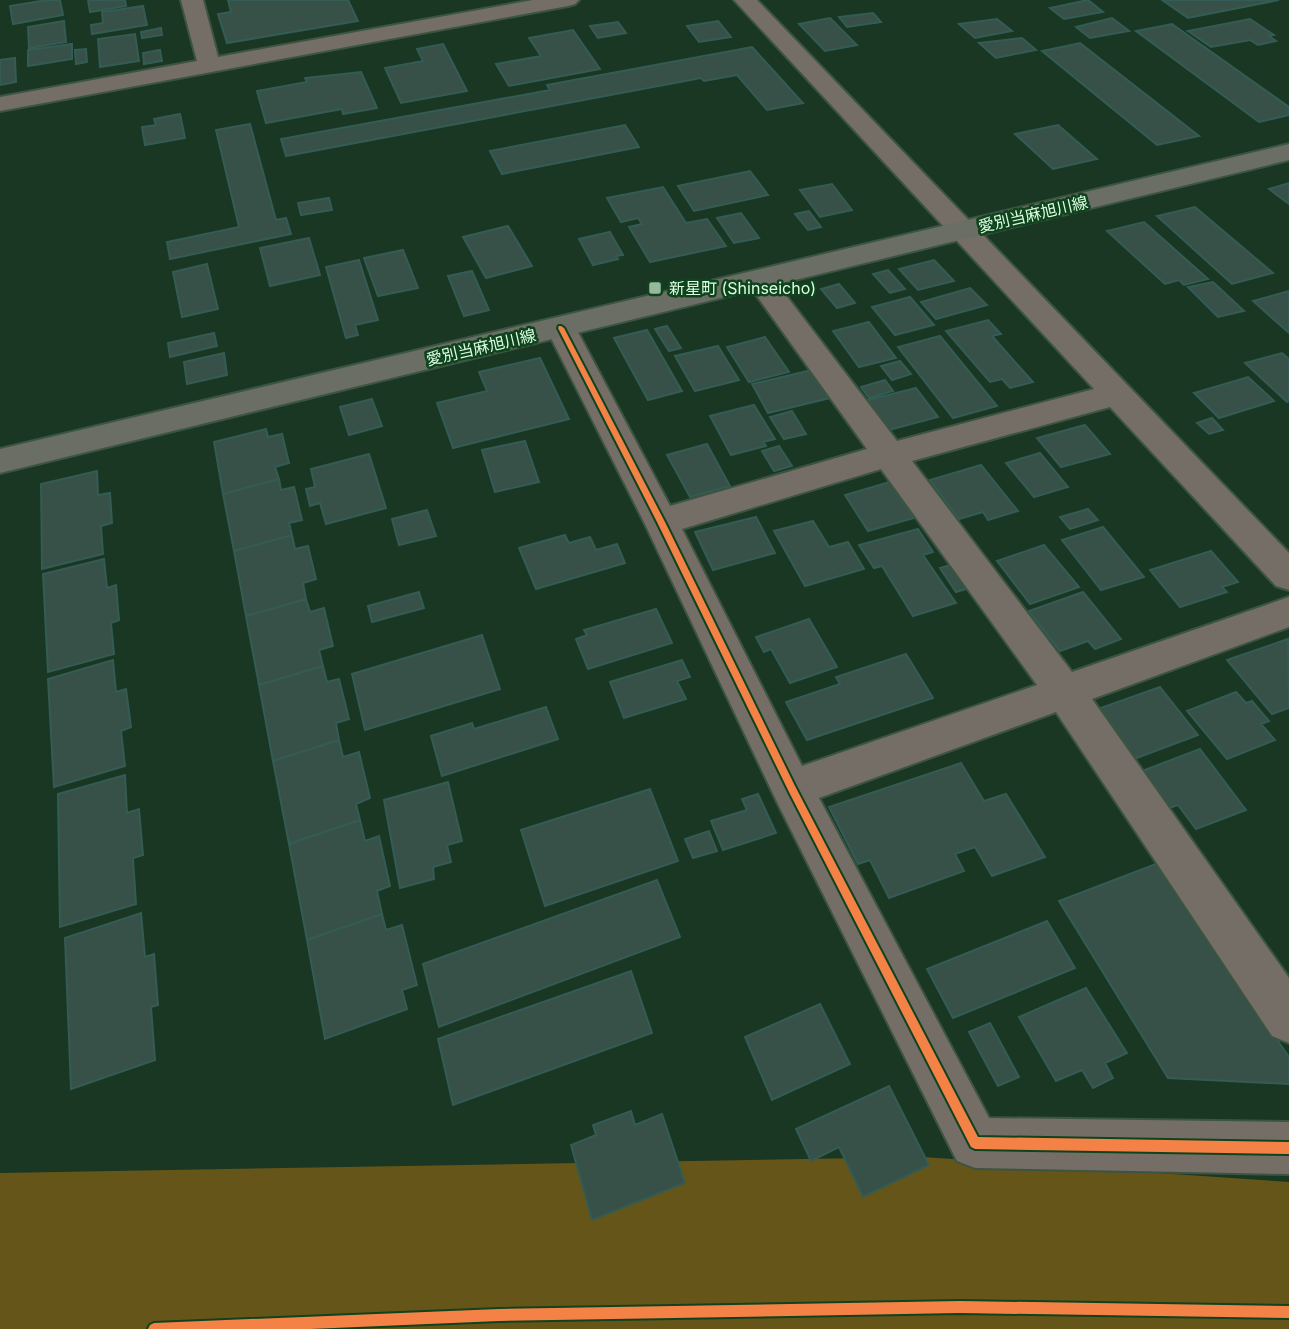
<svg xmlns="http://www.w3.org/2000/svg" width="1289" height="1329" font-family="Inter,'Noto Sans JP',sans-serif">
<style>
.green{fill:#655519}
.building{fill:#385148;stroke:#335c54;stroke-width:2}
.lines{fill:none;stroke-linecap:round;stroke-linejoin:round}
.minor-casing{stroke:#3c5442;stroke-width:4}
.primary-casing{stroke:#3c5442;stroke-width:4}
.minor{fill:#746e66;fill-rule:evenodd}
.primary{fill:#6a6e64;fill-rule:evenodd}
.cycleway-casing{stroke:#0e431e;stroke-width:4}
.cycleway{fill:#f48246;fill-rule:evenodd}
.poi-dot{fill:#98b89e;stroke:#0e431e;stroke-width:2.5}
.labels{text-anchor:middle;stroke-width:5;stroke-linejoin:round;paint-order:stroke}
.far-street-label{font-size:16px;fill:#dcfee1;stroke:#0e431e}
.far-poi-label{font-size:16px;fill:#dcfee1;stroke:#0e431e;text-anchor:start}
</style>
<rect width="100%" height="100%" fill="#1a3723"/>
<path class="green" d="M923,1157l366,25v147h-1289v-156z"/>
<path class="building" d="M47,0h13l3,15 -50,9 -3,-18z
M88,0h37l1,6 -36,6z
M228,0h120l10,21 -131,22 -9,-29 13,-2z
M1088,0l15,12 -39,7 -14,-11z
M1162,0h117l-91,18z
M143,6l4,19 -55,9 -1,-9 12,-2 -1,-11z
M873,13l8,9 -34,5 -8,-10z
M830,18l27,27 -32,6 -26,-27z
M1112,18l17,13 -39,7 -14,-11z
M997,19l15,12 -37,7 -16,-14z
M1250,19l24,16 -5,1 7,5 -18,4 -8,-5 -39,7 -23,-16z
M64,21l2,21 -37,6 -1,-21z
M718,21l13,16 -32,5 -12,-16z
M618,22l8,11 -28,5 -8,-12z
M1172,24l117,83v8l-30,7 -123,-91z
M161,28l1,7 -20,3 -1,-6z
M573,30l27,39 -91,17 -13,-22 45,-8 -12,-18z
M135,34l4,27 -39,6 -2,-28z
M1022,38l14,12 -40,8 -17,-15z
M1080,43l119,93 -42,9 -115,-94z
M72,44v15l-44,7v-16z
M443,44l24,47 -66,12 -16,-35 38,-7 -6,-12z
M752,47l51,56 -36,7 -30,-35 -33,6 -3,-3 -415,78 -5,-17 269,-49 -3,-5z
M86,49l1,13 -11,2 -1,-14z
M160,50l2,11 -18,3 -1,-11z
M15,58l1,24 -16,3v-25z
M361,72l16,36 -34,6 -1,-5 -76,14 -9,-32 50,-9 -2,-4z
M180,114l5,24 -40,7 -3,-18 14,-2 -2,-6z
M250,124l26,96 10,-2 5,16 -121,25 -3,-17 72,-15 -23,-97z
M625,125l14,22 -137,27 -12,-23z
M1058,125l39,34 -44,10 -38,-35z
M750,171l18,24 -74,16 -16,-25z
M1289,183v21l-20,-15z
M832,184l20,26 -32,7 -20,-27z
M663,187l23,36 21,-4 19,27 -76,16 -21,-35 13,-3 -4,-6 -17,4 -14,-24z
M329,198l3,12 -31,5 -3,-12z
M1195,207l78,66 -41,11 -75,-68z
M809,211l12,16 -13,3 -13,-16z
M741,213l18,25 -25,5 -17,-25z
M1144,222l64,57 -24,6 -5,-5 -14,4 -58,-53z
M508,226l24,40 -46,12 -23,-41z
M610,232l13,23 -7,1 2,3 -25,6 -14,-26z
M309,238l11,37 -50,11 -10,-38z
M403,250l15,38 -40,8 -14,-38z
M359,260l19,60 -23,5 3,10 -12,3 -20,-71z
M934,260l20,21 -36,9 -19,-21z
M207,264l11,45 -36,8 -9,-45z
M888,270l17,19 -15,4 -17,-19z
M472,271l17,39 -25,6 -16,-40z
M1213,282l31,29 -26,6 -30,-30z
M839,284l16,19 -18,5 -16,-19z
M970,288l17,17 -51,14 -15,-17z
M1289,291v42l-36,-32z
M910,297l24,28 -39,10 -23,-28z
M988,320l13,14 -9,2 41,46 -23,6 -8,-9 -12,3 -44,-51z
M869,322l27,36 -37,9 -26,-36z
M667,326l14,22 -12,3 -14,-22z
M647,330l35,61 -34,9 -34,-62z
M214,333l3,13 -47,11 -2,-14z
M940,336l57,70 -44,12 -55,-71z
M765,337l24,35 -40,10 -22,-35z
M718,346l21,34 -44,11 -20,-35z
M224,353l3,22 -40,9 -3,-22z
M1282,353l7,6v42l-2,1 -42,-39z
M540,358l29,61 -116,29 -16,-45 50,-12 -8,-19z
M900,361l11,13 -19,6 -11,-14z
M816,369l18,28 -66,16 -16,-29z
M1248,377l26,24 -55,17 -25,-25z
M885,380l8,11 -24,7 -8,-11z
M916,388l22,29 -53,14 -21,-30z
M372,399l10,27 -33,9 -9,-28z
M754,405l21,34 -12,3 3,4 -35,9 -21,-39z
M792,411l14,23 -22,5 -14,-22z
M1212,418l11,12 -14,4 -12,-11z
M1085,425l25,29 -49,13 -24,-29z
M266,429l2,8 14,-3 7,29 -14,4 4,12 -56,15 -9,-52z
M525,441l14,41 -44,10 -13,-42z
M707,444l23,42 -40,11 -23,-42z
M779,446l13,20 -18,5 -12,-20z
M1040,453l28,34 -34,10 -28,-34z
M369,454l17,54 -60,16 -6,-21 -10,3 -4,-17 9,-2 -4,-18z
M981,465l37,46 -30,9 -5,-8 -24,7 -29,-39z
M97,471l1,24 12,-2 2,30 -11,3 2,28 -61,15 -1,-85z
M279,479l2,11 13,-3 8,33 -13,3 3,12 -58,16 -11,-57z
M890,482l24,36 -46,13 -23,-36z
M1088,509l10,11 -28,9 -10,-12z
M427,510l9,26 -37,9 -7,-26z
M756,517l19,36 -62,17 -18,-38z
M813,521l16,26 19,-5 16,27 -59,17 -31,-55z
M1103,527l41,50 -43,13 -39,-50z
M918,529l15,23 -10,3 33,48 -43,13 -31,-50 -8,2 -15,-23z
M292,535l3,14 13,-3 8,33 -13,4 3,16 -60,17 -12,-65z
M565,535l4,8 21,-6 6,13 21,-6 8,19 -89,26 -17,-41z
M1044,545l35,42 -49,17 -33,-43z
M1211,551l27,31 -16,5 5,5 -47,15 -30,-37z
M104,559l3,29 9,-3 3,35 -8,3 3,31 -66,18 -5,-98z
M954,564l16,24 -14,4 -16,-24z
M419,592l5,16 -52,14 -4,-16z
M1083,592l38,47 -26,10 -7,-8 -28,10 -31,-40z
M306,599l4,13 14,-4 9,38 -14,4 4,16 -64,19 -13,-69z
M656,609l16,34 -84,26 -12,-30 11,-4 -3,-5z
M809,619l28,48 -47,16 -19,-34 -7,3 -8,-15z
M482,635l18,54 -135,41 -13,-56z
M1288,639l1,69 -17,6 -45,-54z
M906,654l27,44 -126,42 -21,-38 54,-18 -4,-7z
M113,660l3,32 10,-3 5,38 -10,4 4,35 -71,21 -6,-108z
M682,660l8,17 -13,4 9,18 -62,19 -14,-36z
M323,666l4,16 12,-3 10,40 -13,4 3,17 -66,21 -14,-76z
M1160,687l38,48 -64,24 -36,-50z
M1236,692l10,11 6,-2 17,20 -8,3 14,16 -48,19 -40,-48z
M546,707l12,32 -116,37 -11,-40 41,-13 2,6z
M339,740l4,17 16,-5 11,46 -14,6 4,16 -71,24 -16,-83z
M1200,749l46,61 -50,19 -18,-24 -9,3 -27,-37z
M961,763l23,38 22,-7 39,63 -53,19 -17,-29 -20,7 9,17 -75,27 -19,-38 -12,4 -29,-57z
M125,775l2,38 12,-4 4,46 -10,3 3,46 -76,23 -2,-133z
M448,782l14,59 -15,4 4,17 -18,5 1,12 -34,9 -16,-88z
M650,789l28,72 -133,45 -24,-76z
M758,794l18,39 -53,17 -12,-29 36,-11 -5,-11z
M360,820l5,21 14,-5 11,50 -13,5 5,23 -75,26 -18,-96z
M709,831l8,20 -24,7 -8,-19z
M1156,864l133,193v27l-121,-6 -109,-177z
M657,880l23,57 -241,90 -16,-63z
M141,913l4,44 9,-3 4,51 -7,2 4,53 -84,29 -6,-151z
M382,914l4,16 16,-5 15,60 -15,5 5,19 -82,30 -18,-99z
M1047,921l28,47 -122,50 -26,-49z
M631,971l21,62 -199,72 -15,-66z
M1086,988l41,65 -22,10 8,15 -20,10 -11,-18 -26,11 -37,-64z
M820,1004l30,60 -78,36 -27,-63z
M990,1023l29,54 -21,9 -29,-54z
M889,1086l40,79 -66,32 -24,-50 -28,14 -15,-32z
M631,1111l4,14 27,-11 23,69 -93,37 -21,-75 25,-10 -3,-10z"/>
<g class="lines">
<g class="minor-casing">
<path id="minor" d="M181,0h22l15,57 315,-57h46l-4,4 -7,2 -568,105v-14l197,-36z
M734,0h23l532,553v37l-13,-4 -166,-179 -198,54 160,211 217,-75v30l-197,72 197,279v65l-17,-7 -216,-324 -237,86 170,320 300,4v52l-314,-6 -18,-7 -180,-359 -133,-280 -98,-194 4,-7 11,-3 11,3 98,185 197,-57 -118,-164 -4,-6 4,-6 10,-3 10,3 128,168 197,-52zM881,469l156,216 -235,81 -120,-237z"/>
</g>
<g class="primary-casing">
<path id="primary" d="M1289,144v16l-1289,313v-24z"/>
</g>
<use href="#minor" class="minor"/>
<use href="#primary" class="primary"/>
<g class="cycleway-casing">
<path id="cycleway" d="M559,326h2l3,2 101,194 130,264 183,351 311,5v12l-314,-5 -4,-2 -182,-355 -132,-270 -99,-194z
M960,1301l329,5v12l-329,-5 -461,8 -189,8h-162l2,-4 4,-2 345,-14z"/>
</g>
<use href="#cycleway" class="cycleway"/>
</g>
<rect class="poi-dot" x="648" y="281" width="14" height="14" rx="3.5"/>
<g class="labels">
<g class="far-street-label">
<text transform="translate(1033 214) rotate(-13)" y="6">愛別当麻旭川線</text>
<text transform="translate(481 347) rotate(-13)" y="6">愛別当麻旭川線</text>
</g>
<g class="far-poi-label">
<text x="669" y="294">新星町 (Shinseicho)</text>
</g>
</g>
</svg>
